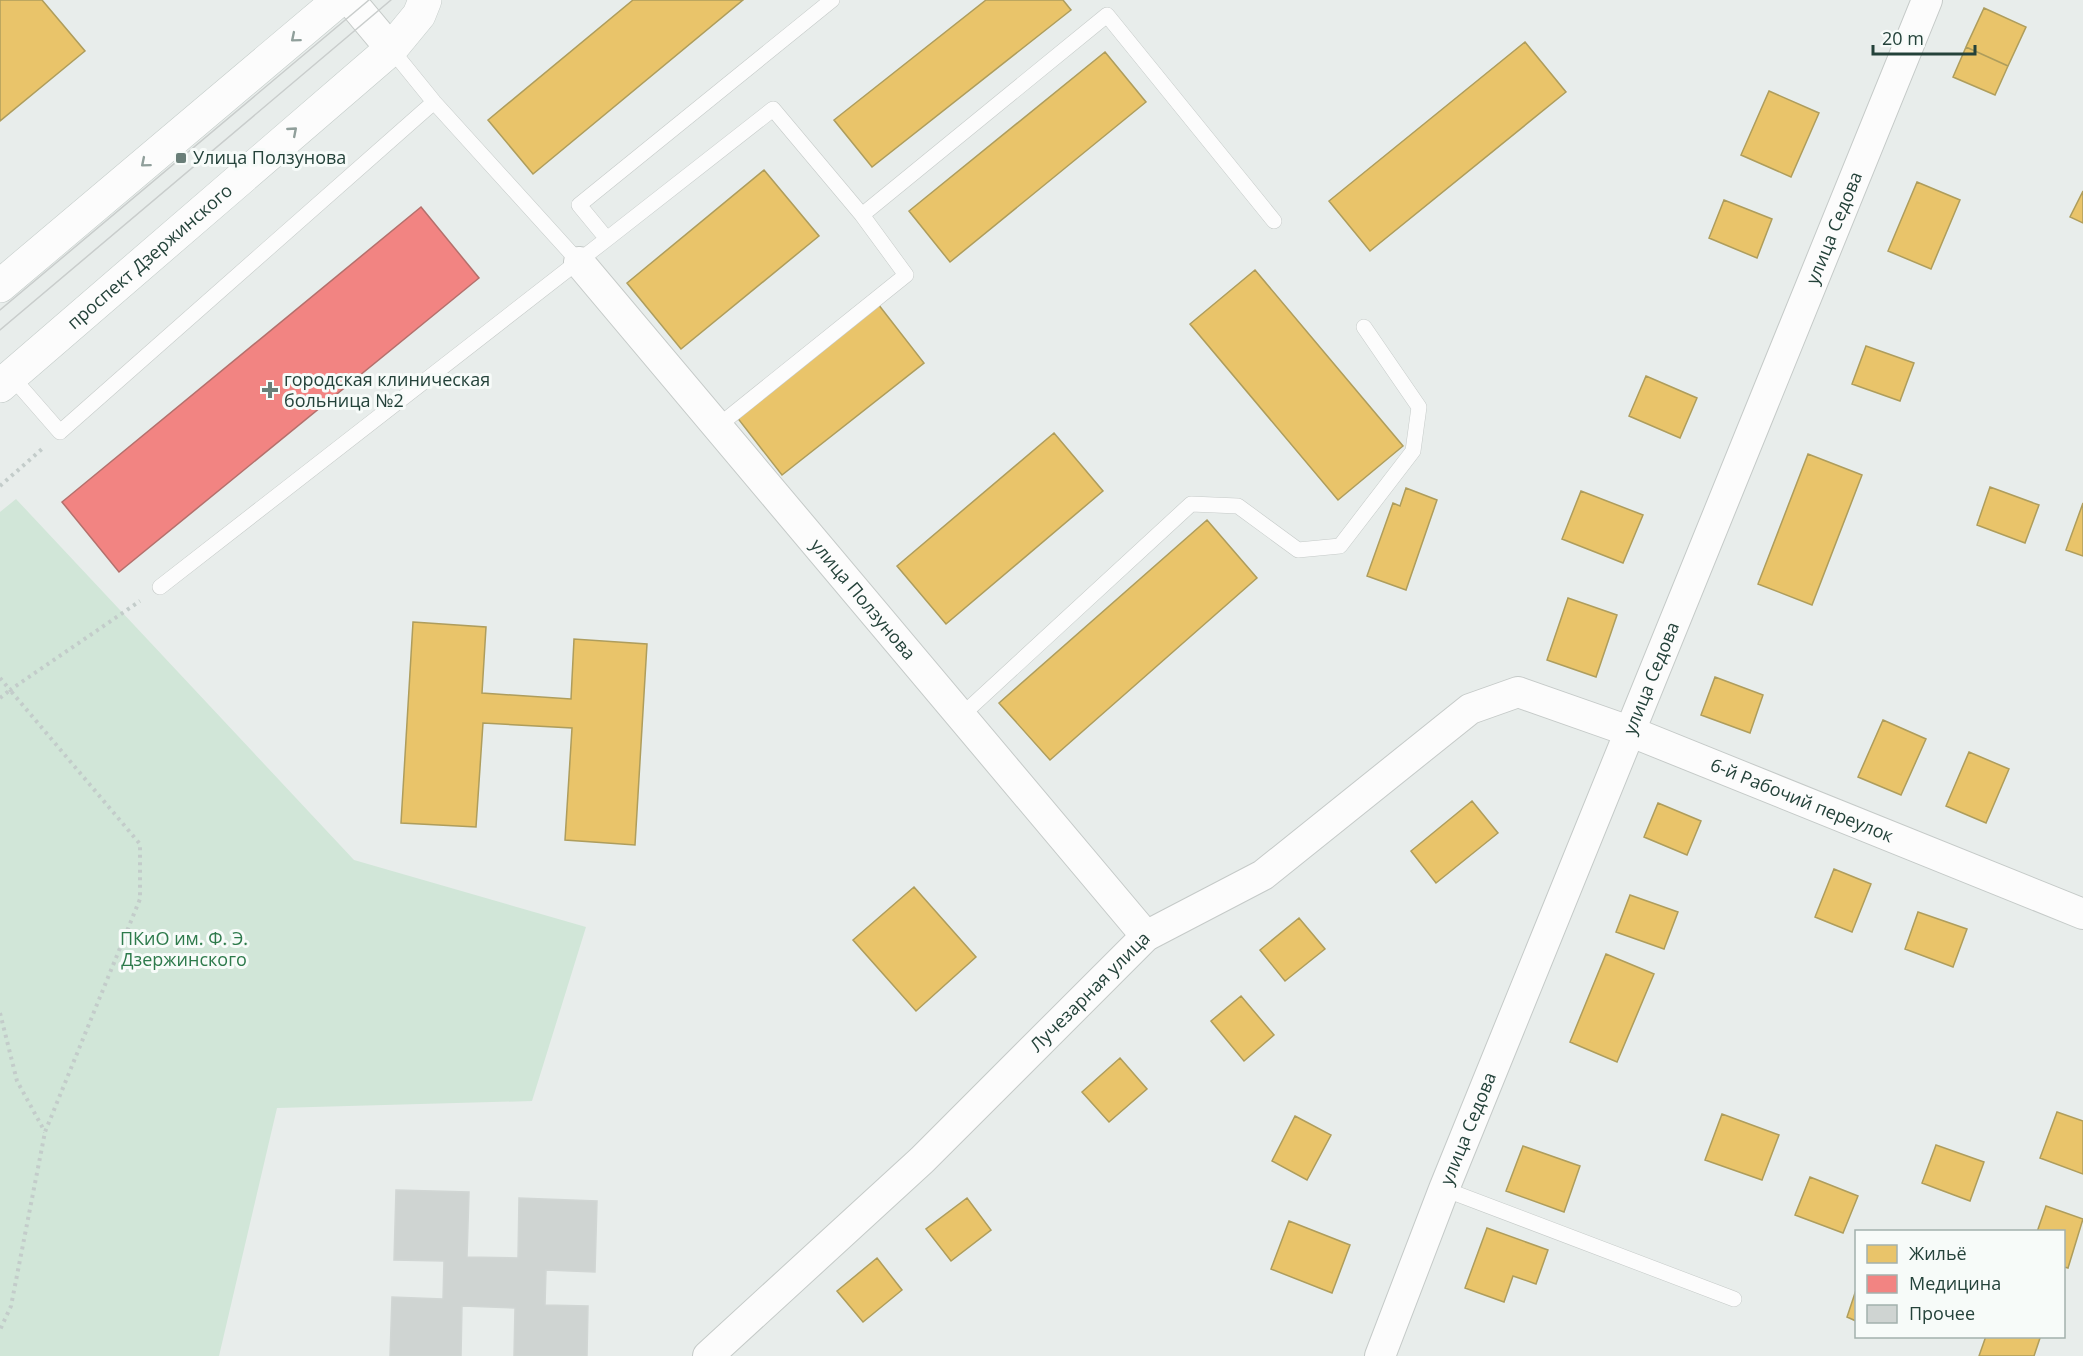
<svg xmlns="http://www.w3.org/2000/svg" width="2083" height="1356" font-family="'Open Sans',sans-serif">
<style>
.green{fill:#d1e6d8}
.homes{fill:#e9c46a;stroke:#ae9d5c;stroke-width:1.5}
.health{fill:#f28482;stroke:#b4706c;stroke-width:1.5}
.building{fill:#cfd4d2;stroke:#d1d6d4;stroke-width:1.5}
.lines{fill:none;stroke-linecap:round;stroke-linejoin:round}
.lane-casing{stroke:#c5cac8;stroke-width:16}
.street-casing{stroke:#c5cac8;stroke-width:32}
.secondary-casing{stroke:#c3cbc8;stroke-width:34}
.path{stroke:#c3ccca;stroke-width:4;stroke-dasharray:3 4.5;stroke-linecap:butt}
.lane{stroke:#fcfcfc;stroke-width:15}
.street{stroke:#fcfcfc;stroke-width:30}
.secondary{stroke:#fcfcfc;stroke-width:33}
.tram{stroke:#c9cdcc;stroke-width:1.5}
.oneway{stroke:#909f9b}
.poi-dot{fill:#697e78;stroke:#f7fbf9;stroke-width:2}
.labels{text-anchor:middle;stroke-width:6;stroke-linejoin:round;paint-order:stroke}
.poi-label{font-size:18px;fill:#24423a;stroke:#f7fbf9;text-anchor:start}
.street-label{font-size:18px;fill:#24423a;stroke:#f7fbf9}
.park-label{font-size:18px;fill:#2d7a4b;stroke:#f7fbf9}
</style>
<rect width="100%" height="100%" fill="#e8edeb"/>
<path class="green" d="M16,499l338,361 232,67 -54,174 -255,7 -58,248h-219v-844z"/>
<path class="homes" d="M0,0h42l43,51 -85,70z
M633,0h110l-210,174 -45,-54z
M986,0h77l8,10 -199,157 -38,-47z
M1984,8l42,19 -18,39 -42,-19z
M1525,42l41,50 -196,159 -41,-50z
M1966,47l42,19 -13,29 -42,-18z
M1105,52l41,50 -196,160 -41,-51z
M1769,91l50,22 -28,64 -50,-22z
M764,170l55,66 -138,113 -54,-66z
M1917,182l43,18 -29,69 -43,-18z
M2083,191v32l-13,-6z
M1724,200l48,19 -15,39 -48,-20z
M1255,270l148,176 -65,54 -148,-176z
M878,304l46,59 -142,112 -46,-59z
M1866,346l48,17 -14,38 -48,-17z
M1646,376l51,22 -17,40 -51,-22z
M1054,433l49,58 -157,133 -49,-58z
M1808,454l54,21 -50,130 -54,-21z
M1990,487l49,18 -14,38 -48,-18z
M1406,488l31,12 -31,90 -39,-14 26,-73 7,3z
M1581,491l62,24 -20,48 -61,-24z
M2083,503v53l-17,-6z
M1207,520l50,58 -207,182 -51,-57z
M1568,598l49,17 -21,62 -49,-17z
M413,622l73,5 -4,66 89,6 3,-60 73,5 -12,201 -70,-5 7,-112 -89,-5 -7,104 -75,-4z
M1715,677l48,18 -13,38 -49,-18z
M1883,720l43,19 -25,56 -43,-18z
M1969,752l40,17 -23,54 -40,-17z
M1472,801l26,32 -62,50 -25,-32z
M1658,803l43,18 -14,34 -43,-18z
M1834,869l37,15 -19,48 -37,-15z
M914,887l62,70 -60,54 -63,-71z
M1630,895l48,17 -14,37 -48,-17z
M1918,912l49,17 -14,38 -48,-18z
M1299,918l26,31 -40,32 -25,-31z
M1606,954l48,20 -37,88 -47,-20z
M1241,996l33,39 -30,26 -33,-40z
M1120,1058l27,31 -38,33 -27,-30z
M2057,1112l26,9v53l-43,-16z
M1722,1114l57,21 -17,45 -57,-20z
M1295,1116l36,19 -24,45 -35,-19z
M1936,1145l48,17 -14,39 -48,-18z
M1523,1146l57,20 -16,46 -58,-21z
M1810,1177l48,19 -15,37 -48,-18z
M967,1198l24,32 -40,31 -25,-32z
M2046,1206l37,13 -15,49 -4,-1v-35h-27z
M1289,1221l61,24 -18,48 -61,-24z
M1487,1228l61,22 -12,34 -23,-8 -9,26 -39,-14z
M877,1258l25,32 -39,32 -26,-31z
M1856,1290v31l-9,-4z
M1986,1336h51l3,2 -6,18h-55z"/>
<path class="health" d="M421,207l58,71 -360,294 -57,-70z"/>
<path class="building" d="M396,1190l73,2 -2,65 51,1 1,-60 78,3 -2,71 -49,-2 -1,35 43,1 -1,50h-73l1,-48 -53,-2 -1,50h-71l2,-59 51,2 1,-38 -50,-1z"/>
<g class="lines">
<g class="lane-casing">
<path id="lane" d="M391,49l43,53 145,160
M862,215l245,-200 167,206
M607,239l166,-130 89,106 44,60 -188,151
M12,377l48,55 374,-330
M160,587l447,-348 -28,-34 253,-205
M962,715l229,-211 47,2 60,44 42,-4 73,-95 6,-44 -55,-80
M1444,1189l290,110"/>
</g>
<g class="street-casing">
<g id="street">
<path d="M350,0l41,49"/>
<path id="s1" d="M579,262l567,674"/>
<path id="s2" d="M708,1356l214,-196 224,-224 117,-61 207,-166 48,-17 111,39 454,183"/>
<path id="s3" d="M1380,1356l64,-167 483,-1189"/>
</g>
</g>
<g class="secondary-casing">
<g id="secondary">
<path d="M0,286l339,-286"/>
<path id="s4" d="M0,386l391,-337 28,-34 6,-15"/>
</g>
</g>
<path class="path" d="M0,486l42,-37
M0,678l10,12 130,-89
M0,698l10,-8 130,154v55l-95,233 -34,174 -11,24
M0,1013l17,68 28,51"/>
<use href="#lane" class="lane"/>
<use href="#street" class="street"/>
<use href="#secondary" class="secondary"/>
<path class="tram" d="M0,310l369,-310
M0,330l391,-330"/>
</g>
<defs><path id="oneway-chevron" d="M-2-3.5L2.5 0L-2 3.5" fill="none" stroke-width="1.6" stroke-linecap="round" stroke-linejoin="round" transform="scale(1.5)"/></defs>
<g class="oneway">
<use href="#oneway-chevron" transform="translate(295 38) rotate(140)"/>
<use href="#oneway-chevron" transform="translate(293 131) rotate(-41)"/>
<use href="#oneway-chevron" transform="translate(145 163) rotate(140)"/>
</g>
<g class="poi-dot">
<rect x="175" y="152" width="12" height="12" rx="3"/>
<path d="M267 381h6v6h6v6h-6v6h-6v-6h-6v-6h6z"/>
</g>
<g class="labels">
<g class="poi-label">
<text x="193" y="164">Улица Ползунова</text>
<text x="284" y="386">городская клиническая<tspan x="284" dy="21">больница №2</tspan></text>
</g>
<g class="street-label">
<text dy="6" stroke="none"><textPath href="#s3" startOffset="1216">улица Седова</textPath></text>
<text dy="6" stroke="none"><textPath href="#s4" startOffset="198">проспект Дзержинского</textPath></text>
<text dy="6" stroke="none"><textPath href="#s1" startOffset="441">улица Ползунова</textPath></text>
<text dy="6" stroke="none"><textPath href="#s3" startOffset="730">улица Седова</textPath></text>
<text dy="6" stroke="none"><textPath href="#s2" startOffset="1359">6-й Рабочий переулок</textPath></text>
<text dy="6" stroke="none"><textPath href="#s2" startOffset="528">Лучезарная улица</textPath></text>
<text dy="6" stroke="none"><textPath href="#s3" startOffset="244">улица Седова</textPath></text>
</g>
<g class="park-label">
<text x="184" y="945">ПКиО им. Ф. Э.<tspan x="184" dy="21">Дзержинского</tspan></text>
</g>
</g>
<rect x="1855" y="1230" width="210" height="108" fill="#f7fbf9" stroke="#a3b1ad" stroke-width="1.5"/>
<rect x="1867" y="1245" width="30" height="18" fill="#e9c46a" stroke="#a3b1ad" stroke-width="1.5"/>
<text x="1909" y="1260" font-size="18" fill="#24423a">Жильё</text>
<rect x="1867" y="1275" width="30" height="18" fill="#f28482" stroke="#a3b1ad" stroke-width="1.5"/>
<text x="1909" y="1290" font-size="18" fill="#24423a">Медицина</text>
<rect x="1867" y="1305" width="30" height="18" fill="#cfd4d2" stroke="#a3b1ad" stroke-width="1.5"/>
<text x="1909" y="1320" font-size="18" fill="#24423a">Прочее</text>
<path d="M1873 45v9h102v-9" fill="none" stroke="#24423a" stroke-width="3"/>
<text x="1882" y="45" font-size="18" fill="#24423a" stroke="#f7fbf9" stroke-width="4.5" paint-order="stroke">20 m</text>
</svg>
